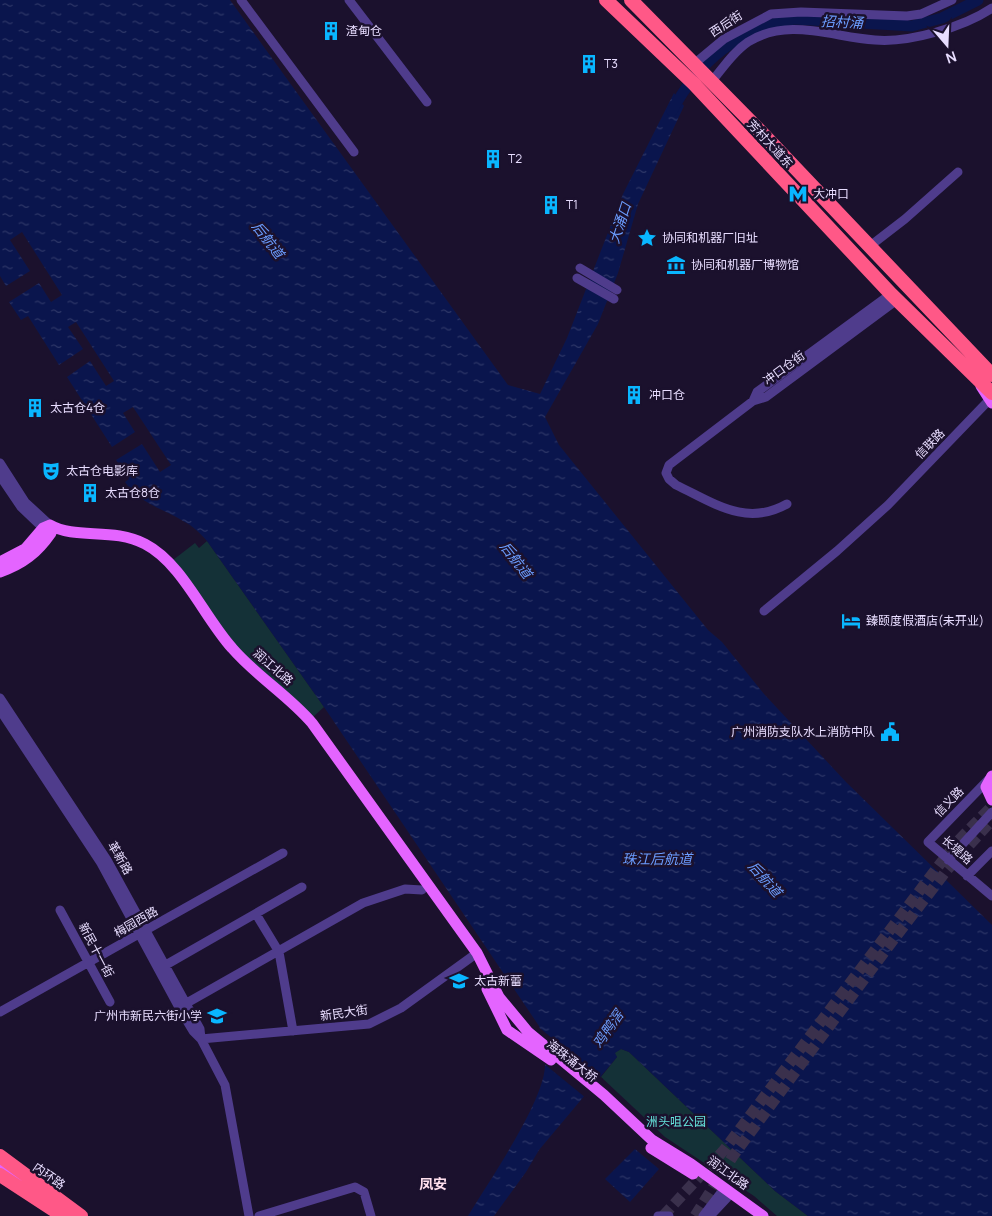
<svg xmlns="http://www.w3.org/2000/svg" width="992" height="1216" font-family="Manrope,'Noto Sans SC',sans-serif">
<style>
.park{fill:#143137}
.water{fill:url(#water-ripples)}
.pier{fill:#1b112d}
.lines{fill:none;stroke-linecap:round;stroke-linejoin:round}
.river{stroke:#0a154d;stroke-width:11}
.major-tunnel{stroke:#3a304c;stroke-width:11;stroke-dasharray:11 5.5;stroke-linecap:butt}
.minor{stroke:#4f3c8c;stroke-width:9}
.major{stroke:#e464ff;stroke-width:11}
.highway{stroke:#ff5887;stroke-width:14}
.labels{text-anchor:middle;stroke-width:5;stroke-linejoin:round;paint-order:stroke}
.street-label{font-size:12px;fill:#e8ddff;stroke:#1b112d}
.poi-label{font-size:12px;fill:#e8ddff;stroke:#1b112d;text-anchor:start}
.park-label{font-size:12px;fill:#65e3dc;stroke:#1b112d}
.water-label{font-size:14px;font-style:italic;fill:#6b9dff;stroke:#1b112d}
.neighbourhood-label{font-size:14px;font-weight:bold;fill:#ffdfed;stroke:#1b112d}
</style>
<defs>
<pattern id="water-ripples" width="26" height="14" patternUnits="userSpaceOnUse" patternTransform="scale(1.25)"><rect width="26" height="14" fill="#0a154d"/><path d="M2 4q2-2 4 0t4 0M15 11q2-2 4 0t4 0" fill="none" stroke="#2e3768"/></pattern>
</defs>
<rect width="100%" height="100%" fill="#1b112d"/>
<path class="park" d="M207,541l117,166 -11,10 -76,-69 -64,-88 22,-17 4,5z
M621,1049l8,3 146,139 33,25h-31l-23,-20 -89,-59 -64,-60 16,-20 -3,-4z"/>
<path class="water" d="M0,0h230l278,385 32,9 27,-56 56,-144 51,-101 10,13 -46,98 -20,69 -20,51 -53,93 14,28 149,185 14,12 42,52 82,88 146,143v291h-184l-33,-25 -146,-139 -8,-3 -6,4 2,4 -78,93 -13,22 -32,44h-26c21,-35 74,-111 77,-149 1,-14 -3,-28 -6,-41l-215,-319 -117,-166c-7,-8 -14,-15 -24,-20 -21,-13 -43,-17 -58,-39l4,-3 -13,-19 26,-16 18,28 11,-7 -38,-58 -10,6 12,19 -23,15 -45,-70 23,-16 16,25 8,-5 -38,-59 -8,5 15,22 -24,16 -31,-49 -7,4 -12,-18 30,-19 12,19 11,-7 -40,-63 -12,8 20,31 -24,15 -6,-10z
M635,1149l24,20 -29,33 -25,-23z"/>
<path class="pier" d="M537,1026l66,53 -17,19 -44,-36z"/>
<g class="lines">
<path class="river" d="M672,111c26,-49 67,-83 122,-92l118,7 30,-8 36,-18"/>
<path class="major-tunnel" d="M663,1216l61,-66 209,-277 25,-32 34,-35
M695,1216l38,-60 161,-217 53,-69 45,-50"/>
<path class="minor" d="M241,0l113,152
M349,0l78,102
M694,64l30,-25 47,-25 30,-2 106,4 14,-2 31,-14
M712,81c11,-13 21,-29 36,-39 40,-25 84,-5 127,-2 34,3 89,-13 117,-32
M870,246l35,-27 53,-47
M580,268l37,22
M577,278l37,21
M753,401l4,-9 134,-98
M0,463l25,39 25,23
M0,476l21,31 22,21
M787,504c-41,23 -73,-1 -111,-19l-7,-6 -3,-6 3,-8 84,-64 13,-4 131,-97
M764,611l73,-60 51,-46 102,-106
M0,698l107,162 93,169 1,10 24,46 24,131
M0,710l101,153 80,148 12,20 8,8
M988,780l-60,62 64,54
M948,860l44,-48
M967,876l25,-25
M60,910l50,92
M256,914l23,38 14,79
M164,966l138,-79
M185,1004l178,-101 42,-14 17,1
M0,1012l283,-159
M201,1039l168,-15 32,-16 76,-55
M259,1216l96,-29 9,5 7,24
M658,1216h11
M703,1216l17,-22 8,-4 -1,8 -17,18"/>
<path class="major" d="M981,386l11,17
M50,525c26,15 63,2 95,19 37,19 59,73 87,104 24,28 56,47 80,75l165,230 22,44 29,35 76,63 48,45 39,24 72,52
M0,562l25,-13 18,-21 7,-3
M0,572c23,-8 37,-19 51,-39l-1,-8
M992,776l-6,11 6,13
M487,989l20,41 44,30
M651,1148l42,26
M0,1167l26,17"/>
<path class="highway" d="M606,0l88,84 197,210 101,99
M631,0l130,132 231,243
M0,1156l81,60
M0,1175l63,41"/>
</g>
<defs>
<g id="building-bare" transform="scale(1.5)"><path d="M-4-6H4V6H1V3H-1V6H-4ZM-2.5-4.3h1.7v1.8h-1.7ZM.8-4.3h1.7v1.8H.8ZM-2.5-1h1.7V.8h-1.7ZM.8-1h1.7V.8H.8Z" fill="#09b6ff" stroke="#1b112d" stroke-width="2.5" paint-order="stroke"/></g>
<g id="metro-bare" transform="scale(1.5)"><path d="M-5.5 5V-5H-3L0 0L3-5H5.5V5H3V-.5L0 4L-3-.5V5Z" fill="#09b6ff" stroke="#1b112d" stroke-width="2.5" paint-order="stroke"/></g>
<g id="sight-bare" transform="scale(1.5)"><path d="M0-6L1.8-2.2L6-1.7L2.9 1.2L3.7 5.4L0 3.3L-3.7 5.4L-2.9 1.2L-6-1.7L-1.8-2.2Z" fill="#09b6ff" stroke="#1b112d" stroke-width="2.5" paint-order="stroke"/></g>
<g id="museum-bare" transform="scale(1.5)"><path d="M0-6L6-3V-2H-6V-3ZM-5-1h2V3h-2ZM-1-1h2V3h-2ZM3-1h2V3H3ZM-6 4H6V6H-6Z" fill="#09b6ff" stroke="#1b112d" stroke-width="2.5" paint-order="stroke"/></g>
<g id="theatre-bare" transform="scale(1.5)"><path d="M-5-5.5Q0-4 5-5.5V0Q5 5 0 6Q-5 5-5 0ZM-3.3-2.5H-1v1.5H-3.3ZM1-2.5H3.3v1.5H1ZM-2.8 1Q0 5.5 2.8 1Z" fill="#09b6ff" stroke="#1b112d" stroke-width="2.5" paint-order="stroke"/></g>
<g id="hotel-bare" transform="scale(1.5)"><path d="M-6-4.5h1.5V1H6V5H4.5V3h-9V5H-6ZM-4 0a1.8 1.8 0 1 1 3.6 0ZM.5 0V-2.5h3Q6-2.5 6 0Z" fill="#09b6ff" stroke="#1b112d" stroke-width="2.5" paint-order="stroke"/></g>
<g id="civic-bare" transform="scale(1.5)"><path d="M-.6-6.5H3V-4.5H.6V-3L4-1V1h2V6H-6V1h2V-1L-.6-3ZM-1.2 2.5V6h2.4V2.5Z" fill="#09b6ff" stroke="#1b112d" stroke-width="2.5" paint-order="stroke"/></g>
<g id="school-bare" transform="scale(1.5)"><path d="M0-5L7-2L0 1L-7-2ZM-4 1L0 2.5L4 1V4Q0 6-4 4Z" fill="#09b6ff" stroke="#1b112d" stroke-width="2.5" paint-order="stroke"/></g>
</defs>
<g fill-rule="evenodd">
<use href="#building-bare" x="331" y="31"/>
<use href="#building-bare" x="589" y="64"/>
<use href="#building-bare" x="493" y="159"/>
<use href="#metro-bare" x="798" y="194"/>
<use href="#building-bare" x="551" y="205"/>
<use href="#sight-bare" x="647" y="238"/>
<use href="#museum-bare" x="676" y="265"/>
<use href="#building-bare" x="634" y="395"/>
<use href="#building-bare" x="35" y="408"/>
<use href="#theatre-bare" x="51" y="471"/>
<use href="#building-bare" x="90" y="493"/>
<use href="#hotel-bare" x="851" y="621"/>
<use href="#civic-bare" x="890" y="732"/>
<use href="#school-bare" x="459" y="981"/>
<use href="#school-bare" x="217" y="1016"/>
</g>
<g class="labels">
<g class="street-label">
<text transform="translate(726 24) rotate(-33)" y="4">西后街</text>
<text transform="translate(770 144) rotate(47)" y="4">芳村大道东</text>
<text transform="translate(784 368) rotate(-36)" y="4">冲口仓街</text>
<text transform="translate(930 444) rotate(-46)" y="4">信联路</text>
<text transform="translate(273 667) rotate(41)" y="4">润江北路</text>
<text transform="translate(949 802) rotate(-46)" y="4">信义路</text>
<text transform="translate(957 850) rotate(41)" y="4">长堤路</text>
<text transform="translate(120 858) rotate(60)" y="4">革新路</text>
<text transform="translate(136 922) rotate(-30)" y="4">梅园西路</text>
<text transform="translate(96 950) rotate(62)" y="4">新民十一街</text>
<text transform="translate(344 1013) rotate(-8)" y="4">新民大街</text>
<text transform="translate(572 1061) rotate(38)" y="4">海珠涌大桥</text>
<text transform="translate(728 1173) rotate(36)" y="4">润江北路</text>
<text transform="translate(49 1176) rotate(35)" y="4">内环路</text>
</g>
<g class="poi-label">
<text x="346" y="35">渣甸仓</text>
<text x="604" y="68">T3</text>
<text x="508" y="163">T2</text>
<text x="813" y="198">大冲口</text>
<text x="566" y="209">T1</text>
<text x="662" y="242">协同和机器厂旧址</text>
<text x="691" y="269">协同和机器厂博物馆</text>
<text x="649" y="399">冲口仓</text>
<text x="50" y="412">太古仓4仓</text>
<text x="66" y="475">太古仓电影库</text>
<text x="105" y="497">太古仓8仓</text>
<text x="866" y="625">臻颐度假酒店(未开业)</text>
<text x="875" y="736" text-anchor="end">广州消防支队水上消防中队</text>
<text x="474" y="985">太古新蕾</text>
<text x="202" y="1020" text-anchor="end">广州市新民六街小学</text>
</g>
<g class="park-label">
<text x="676" y="1126">洲头咀公园</text>
</g>
<g class="water-label">
<text transform="translate(842 22) rotate(3)" y="5">招村涌</text>
<text transform="translate(620 223) rotate(-72)" y="5">大涌口</text>
<text transform="translate(268 240) rotate(52)" y="5">后航道</text>
<text transform="translate(516 560) rotate(52)" y="5">后航道</text>
<text x="657" y="864">珠江后航道</text>
<text transform="translate(765 879) rotate(48)" y="5">后航道</text>
<text transform="translate(608 1029) rotate(-55)" y="5">鸡鸭滘</text>
</g>
<g class="neighbourhood-label">
<text x="433" y="1189">凤安</text>
</g>
</g>
<g transform="translate(947 45) rotate(161)" stroke="#1b112d" stroke-width="4" paint-order="stroke">
<path d="M0-4L9 19L0 12L-9 19Z" fill="#e8ddff"/>
<text y="-8" font-size="14" font-weight="bold" text-anchor="middle" fill="#e8ddff">N</text>
</g>
</svg>
